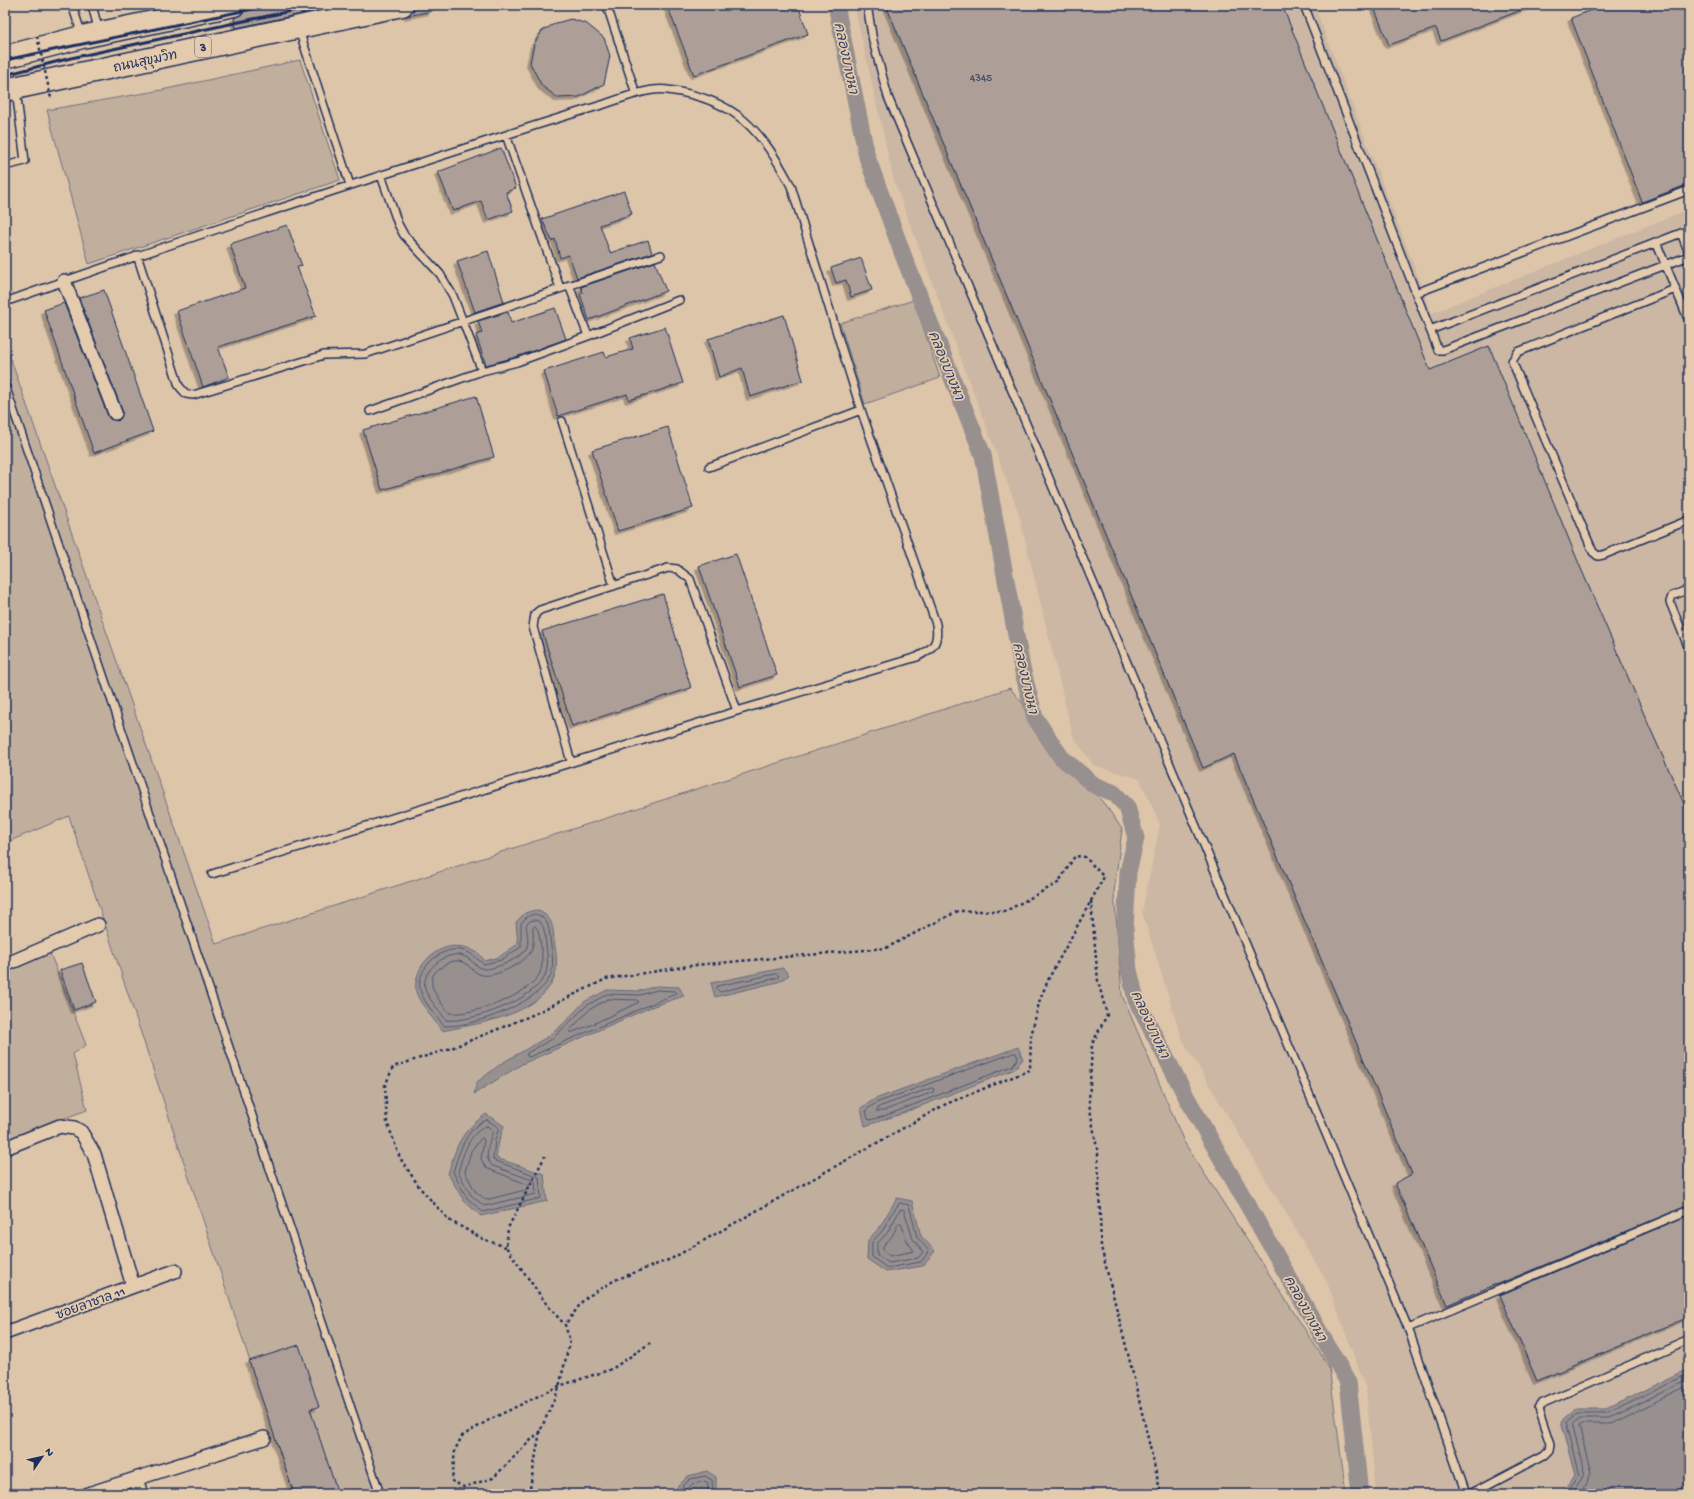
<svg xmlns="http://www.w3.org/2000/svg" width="1694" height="1499" font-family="'Gochi Hand','Playpen Sans Thai',sans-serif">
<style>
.built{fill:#cbb7a3}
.green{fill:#c1af9e;stroke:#6e6f7e}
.water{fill:#97908f;stroke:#65697b}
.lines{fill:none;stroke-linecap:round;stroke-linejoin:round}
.shore{stroke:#4d5672;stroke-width:1}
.canal{stroke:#97908f;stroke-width:17}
.building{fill:#ad9f97;stroke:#1b2f5e;filter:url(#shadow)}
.lane-casing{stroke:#1b2f5e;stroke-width:10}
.street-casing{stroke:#1b2f5e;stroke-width:16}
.highway-casing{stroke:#1b2f5e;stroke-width:25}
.path{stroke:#1b2f5e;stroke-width:2.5;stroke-dasharray:3 3;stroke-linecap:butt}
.lane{stroke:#e5cbad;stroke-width:7}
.street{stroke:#e5cbad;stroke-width:13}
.highway{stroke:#e5cbad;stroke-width:22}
.rail{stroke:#1b2f5e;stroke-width:3}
.path-bridge{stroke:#1b2f5e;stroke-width:2.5;stroke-dasharray:3 3;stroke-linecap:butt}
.labels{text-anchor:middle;stroke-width:3.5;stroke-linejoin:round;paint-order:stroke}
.number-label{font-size:11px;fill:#404b6c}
.shield{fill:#e5cbad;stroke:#585e76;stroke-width:1}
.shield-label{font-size:12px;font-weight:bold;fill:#1b2f5e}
.street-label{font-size:13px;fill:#1b2f5e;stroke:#e5cbad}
.water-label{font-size:14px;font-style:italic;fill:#2e3e65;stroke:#e5cbad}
</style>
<defs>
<filter id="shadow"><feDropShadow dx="-3.5" dy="3.5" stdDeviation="0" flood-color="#0004"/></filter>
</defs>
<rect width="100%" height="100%" fill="#ddc5aa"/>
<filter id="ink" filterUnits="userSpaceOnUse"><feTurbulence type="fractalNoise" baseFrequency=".025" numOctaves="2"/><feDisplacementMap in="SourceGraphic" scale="8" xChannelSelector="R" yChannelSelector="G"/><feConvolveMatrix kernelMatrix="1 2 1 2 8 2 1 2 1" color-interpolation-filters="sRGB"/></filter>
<g filter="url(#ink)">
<path class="built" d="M854,5h460l118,308 257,-104v1285h-313l-10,-105 -39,-107 -145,-243 -40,-127 18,-88 -20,-45 -47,-14 -20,-29 -55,-225 -124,-330z"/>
<path class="green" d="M300,60l40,120 -251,84 -42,-154 115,-20z
M914,300l26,78 -75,26 -25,-81z
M5,343l211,601 794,-256 99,122 13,19 -8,63 8,103 62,147 145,225 17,127h-1052l-225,-678 -64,27z
M50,953l36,92 -13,9 14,56 -82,30v-167z"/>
<path class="water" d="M535,910c17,5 18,15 19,30 2,13 5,28 -1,40 -16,36 -77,44 -111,51 -6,-9 -24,-30 -26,-39 -4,-32 32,-58 60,-40 4,1 6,6 9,9l14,-4 19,-13 -2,-22 9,-9z
M783,968l6,7 -11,7 -63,15 -4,-14z
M657,986l22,1 5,9 -33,11 -129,57 -48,30 3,-12 25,-19 47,-27 13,-11 22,-23 23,-12 32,1z
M1018,1047l5,12 -8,10 -117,46 -33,11 -4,-18 14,-9z
M486,1114l18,12 -5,15 -3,17 48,16 3,27 -66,15 -17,-15 -16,-27c9,-30 12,-41 38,-60z
M897,1198l15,3 9,35 14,15 -12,15 -37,6 -19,-13 1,-19 11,-12z
M1689,1369v125h-126l13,-20 -15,-52 15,-13h30z
M707,1471l9,6v17h-46l18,-18z"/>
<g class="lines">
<path class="shore" d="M535,914c12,3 14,12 15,23 1,13 6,30 -1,42 -16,26 -76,48 -105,47 -7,-9 -20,-24 -23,-33 -8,-22 19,-47 40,-43 11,2 14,8 23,14l17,-4 20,-13v-24l6,-6z
M535,920c8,1 9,9 10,16 1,12 5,28 0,39 -10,25 -75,48 -99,45 -6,-9 -15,-18 -20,-28 -8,-18 17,-40 34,-37 12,3 14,11 23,14 11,1 40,-11 44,-22 2,-6 0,-15 -1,-22l4,-4z
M535,926l3,4c2,12 7,31 2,43 -11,23 -68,43 -91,40 -10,-13 -29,-34 -7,-46 5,-3 10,-7 17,-6 10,2 14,12 23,14 13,3 46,-13 50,-26 2,-6 1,-15 1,-21z
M777,974l2,2 -3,2 -56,14 -4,-4 2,-2z
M657,990l18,1 2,2 -148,64 -2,-1v-3l25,-14 34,-33 21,-12 33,1z
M608,999l29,1 2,2 -48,23 -21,8v-3l19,-20z
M1014,1053h2l2,5 -6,8 -127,50 -15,4 -2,-1 -2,-9 10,-7z
M932,1088l2,1 -1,3 -50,19h-7l3,-4z
M487,1120l12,8 -4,12 -2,20 46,17 2,21 -58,14 -16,-14 -14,-26c6,-19 13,-45 34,-52z
M487,1126l6,4c-3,11 -11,29 0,36l42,15 1,13 -52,12 -13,-11 -13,-23c5,-17 11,-40 29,-46z
M482,1138l2,2 -3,19 5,9 43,17v4l-43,11 -11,-9 -10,-19 6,-21z
M900,1203l9,2 8,32 12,14 -8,11 -34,6 -15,-11v-15l11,-12 7,-14z
M901,1209l3,1 9,29 10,13 -5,6 -29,5 -12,-8v-11l10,-11z
M901,1223l6,18 7,10 -24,5 -7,-5v-5l9,-10 6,-12z
M675,1494l15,-15 15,-3 7,4 1,14
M682,1494l11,-10 12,-3 3,2v11
M1568,1494l12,-20 -14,-51 12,-10h30l81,-39
M1574,1494l11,-20 -13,-50 8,-6h29l80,-38
M1581,1494l8,-13 2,-8 -12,-47 3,-2h29l78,-38"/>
<path class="canal" d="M836,5l31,152 38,103 78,195 39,213 13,50 26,39 33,28 20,8 13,14 9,31 -8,34 -3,56 4,42 7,30 51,98 161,284 12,112"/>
</g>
<path class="building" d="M246,5h96l-106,23 -2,-10 9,-4z
M414,5h17l1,6 -25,5 7,-7z
M667,5h131l10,29 -114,41z
M886,5h396l148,365 59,-24 93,225 68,157 35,78 4,-2v401l-193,80v-1l-49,21 -52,-122 17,-9 -178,-420 -31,14z
M1373,5h159v1l-91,35 -5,-13 -47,17z
M1604,5h85v179l-47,18 -71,-184z
M571,19l16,5 17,14 6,18 -6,28 -25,13 -21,1 -16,-12 -12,-23 4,-19 8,-13 14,-8z
M501,148l15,40 -10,4 7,19 -25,9 -7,-19 -28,10 -15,-39z
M624,191l8,23 -32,11 10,28 38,-13 4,13 -75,25 -8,-23 -9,3 -5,-19 -3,2 -10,-22z
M287,225l15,41 -5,1 19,49 -98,31 11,30 -26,10 -26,-76 68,-23 -15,-44z
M488,251l16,51 -29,10 -18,-51z
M861,258l11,32 -21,7 -5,-17 -10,3 -5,-15z
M655,262l11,29 -77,29 -9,-26 3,-1 -2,-6z
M104,290l49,141 -59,22 -50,-143 20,-7 44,113 2,3 8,2 3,-3 1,-8 -43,-112z
M555,308l11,31 -50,18 -30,8 -10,-30 6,-2 -4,-12 30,-9 3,11z
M784,315l19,65 -53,17 -8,-29 -23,9 -11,-38z
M665,327l18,56 -54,17 -2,-6 -69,22 -14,-45 60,-19 2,5 27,-8 -3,-11z
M476,396l18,61 -112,33 -19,-60z
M668,427l25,81 -75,23 -26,-81z
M736,554l41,121 -37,12 -41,-121z
M663,594l28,94 -119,38 -30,-95z
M82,963l14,39 -22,8 -14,-40z
M1689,1215v102l-152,64 -37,-86z
M299,1345l20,62 -9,2 28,85h-44l-45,-133z"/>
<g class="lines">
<g class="lane-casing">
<path id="lane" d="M72,5l10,30
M92,5l7,27
M867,5l6,36 15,56 520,1231 58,166
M1304,5l134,345h5l246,-94
M607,6l29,88
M299,30l51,155
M506,135l54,153
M5,166l20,-5 -9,-71
M381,175l17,49 6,11 36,39 13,22 29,75
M1681,233l8,20
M1656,242l33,79
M137,255l42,131 7,8 7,1 131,-40 41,-1 296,-99
M569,285l19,51
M1675,289l-157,63 -6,9 81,191 5,4 5,-1 86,-35
M1416,293l273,-103
M5,302c166,-59 333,-113 501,-167 33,-11 66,-21 99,-31 17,-6 45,-17 63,-14 67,9 93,39 123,96l70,224 75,214c3,19 -2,24 -19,33l-180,54 -525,163
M1430,330l259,-100
M5,385l375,1109
M370,411l112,-40 35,-9 71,-26 91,-36
M562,421l52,165
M709,467l152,-57
M1689,589l-17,7 -2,6 19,47
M571,762l-38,-135 2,-13 5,-4 128,-42 9,1 13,10 47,132
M1408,1328l281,-118
M1470,1494l74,-39 5,-5 1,-6 -12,-36 3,-4 148,-65"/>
</g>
<g class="street-casing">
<path id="street" d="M64,281l51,132
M5,965l93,-40
M5,1148l55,-22 14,2 7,4 13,22 39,132
M5,1333l170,-62
M136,1479l5,15
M88,1494l176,-56"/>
</g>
<g class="highway-casing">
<path id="highway" d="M5,57l77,-20 152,-32
M5,90l397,-85"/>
</g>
<path class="path" d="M1091,901l7,80 9,34 -15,29 -3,59 9,51 3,93 32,127 28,120
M506,1247l-23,-8 -34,-19 -29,-32 -20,-30 -13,-36 -2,-36 8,-19 61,-20 76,-31 76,-37 90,-14 190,-17 72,-37h48l52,-28 17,-27 10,1 19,20 -55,101 -9,21 -9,37 -1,34 -84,34 -275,155 -56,21 -31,19 -19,26
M540,1431l-47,47 -29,9 -12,-6 3,-31 7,-14 27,-16 70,-34 53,-17 38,-26
M529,1494l11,-63 18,-40 12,-50 -5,-16 -17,-19 -42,-59 2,-19 37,-72"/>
<use href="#lane" class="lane"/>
<use href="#street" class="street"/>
<use href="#highway" class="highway"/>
<path class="rail" d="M5,60l267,-55
M5,75l66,-17 248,-53"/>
<path class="path-bridge" d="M37,36l14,62"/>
</g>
</g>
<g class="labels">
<g class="number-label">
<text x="981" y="81">4345</text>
</g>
<rect class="shield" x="195" y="37" width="16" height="20" rx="3"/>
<g class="shield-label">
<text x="203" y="51">3</text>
</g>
<g class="street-label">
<text transform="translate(145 60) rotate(-12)" y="5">ถนนสุขุมวิท</text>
<text transform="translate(90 1302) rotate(-20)" y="5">ซอยลาซาล 11</text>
</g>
<g class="water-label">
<text transform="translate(847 58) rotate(78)" y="5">คลองบางนา</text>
<text transform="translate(947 365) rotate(68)" y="5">คลองบางนา</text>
<text transform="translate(1026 678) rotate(77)" y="5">คลองบางนา</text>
<text transform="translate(1151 1024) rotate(65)" y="5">คลองบางนา</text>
<text transform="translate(1306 1308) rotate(61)" y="5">คลองบางนา</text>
</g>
</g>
<rect width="1694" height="1499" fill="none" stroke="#e5cbad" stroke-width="20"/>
<rect x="10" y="10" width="1674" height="1479" fill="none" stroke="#1b2f5e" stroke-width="1.5" filter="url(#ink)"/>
<g transform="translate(42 1457) rotate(56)" stroke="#e5cbad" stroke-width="3" paint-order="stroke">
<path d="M0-3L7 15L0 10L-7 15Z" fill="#1b2f5e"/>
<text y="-6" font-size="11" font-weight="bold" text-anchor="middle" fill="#1b2f5e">N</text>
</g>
</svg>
